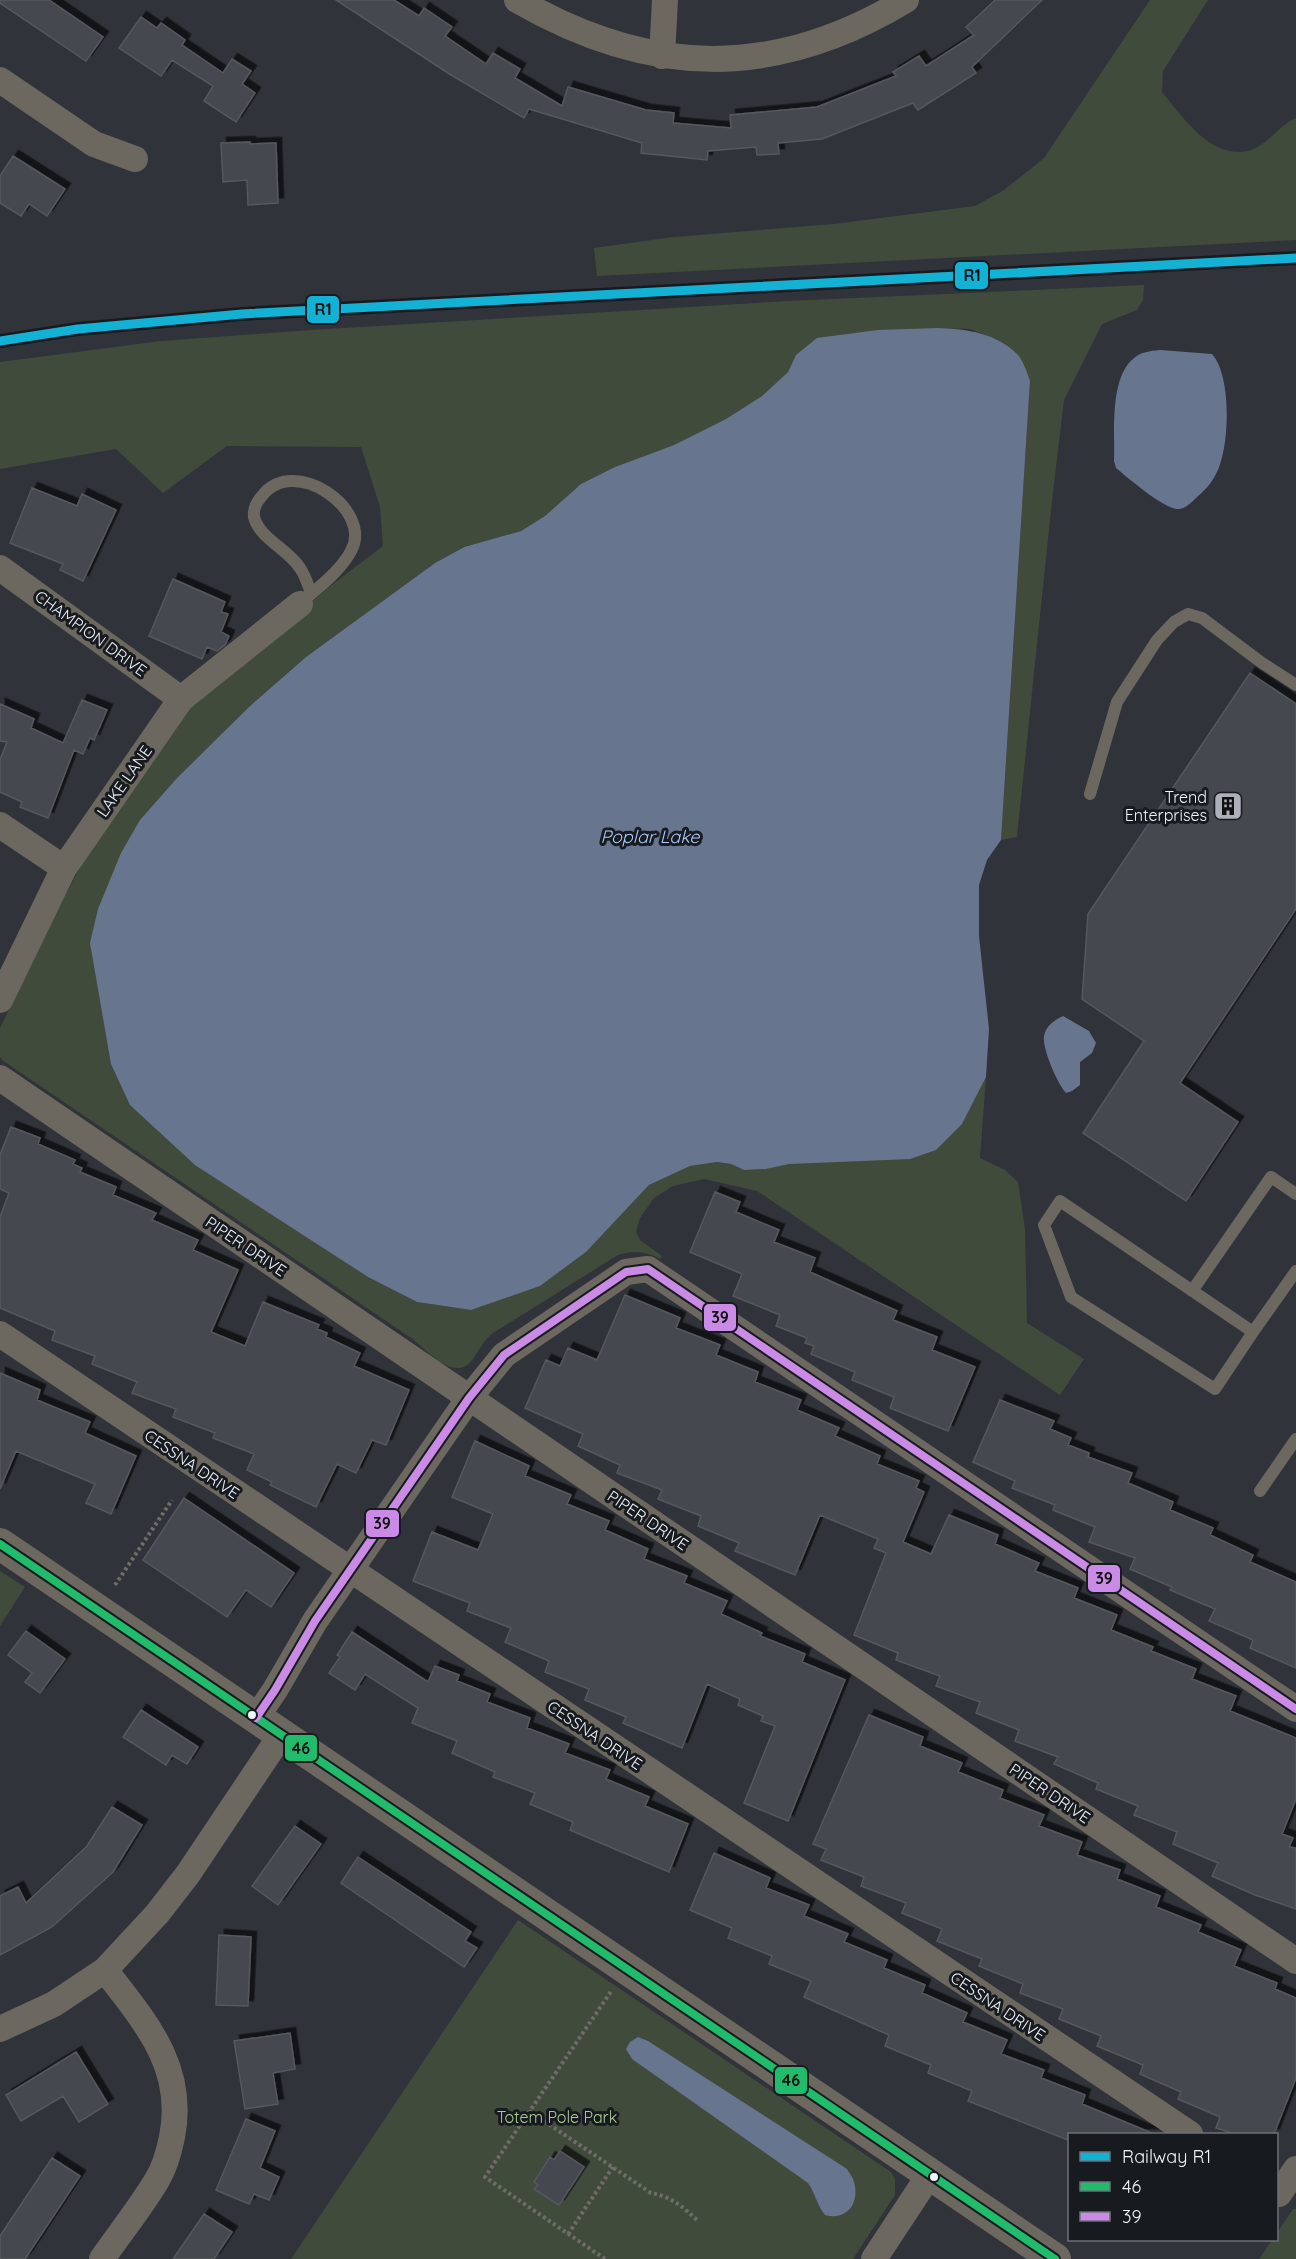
<svg xmlns="http://www.w3.org/2000/svg" width="1296" height="2259" font-family="Quicksand,sans-serif">
<style>
.green{fill:#414b3c}
.water{fill:#67758f}
.building{fill:#444850;stroke:#55585d;stroke-width:1.5;filter:url(#shadow)}
.lines{fill:none;stroke-linecap:round;stroke-linejoin:round}
.path{stroke:#6f6d69;stroke-width:4;stroke-dasharray:3 3;stroke-linecap:butt}
.service{stroke:#6c685f;stroke-width:12}
.minor{stroke:#6c685f;stroke-width:26}
.tertiary{stroke:#6c685f;stroke-width:32}
.bus-1-casing{stroke:#171a1f;stroke-width:12}
.bus-2-casing{stroke:#171a1f;stroke-width:12}
.bus-1{stroke:#20bc6c;stroke-width:8}
.bus-2{stroke:#ca8be6;stroke-width:8}
.rail-1-casing{stroke:#171a1f;stroke-width:14}
.rail-1{stroke:#13b2d5;stroke-width:9}
.bus-dot{fill:#f0f4fb;stroke:#171a1f;stroke-width:2}
.labels{text-anchor:middle;stroke-width:6;stroke-linejoin:round;paint-order:stroke}
.street-label{font-size:16px;fill:#f0f4fb;stroke:#171a1f}
.poi-label{font-size:16px;fill:#f0f4fb;stroke:#171a1f;text-anchor:end}
.park-label{font-size:16px;fill:#adcb98;stroke:#171a1f}
.water-label{font-size:18px;font-style:italic;fill:#afcafd;stroke:#171a1f}
.line-badge{stroke:#171a1f;stroke-width:2}
.pale-badge-label{font-size:16px;text-anchor:middle;font-weight:bold;fill:#111}
</style>
<defs>
<filter id="shadow"><feDropShadow dx="5.5" dy="-5.5" stdDeviation="0" flood-color="#0009"/></filter>
</defs>
<rect width="100%" height="100%" fill="#303339"/>
<path class="green" d="M1150,0h58l-45,71 -1,21c21,25 50,70 89,58 18,-6 28,-25 45,-32v122l-699,36 -3,-28 79,-11 161,-13 141,-18 29,-16 40,-32z
M1144,285l-1,15 -6,10 -35,14 -38,76 -13,110 -34,327 -16,3 29,-459 -32,-41 -28,-11 -32,-1 -142,27 -8,17 -26,24 -36,23 -52,26 -59,22 -34,17 -36,32 -24,15 -58,16 -28,16 -129,94 -57,50 -71,70 106,445 84,55 49,25 54,8 69,-24 46,-34 63,-67 41,-19 27,-4 14,2 13,6 22,-1 196,-45 24,-47 -6,81 25,12 13,12 7,47 2,94 57,36 -24,36 -303,-204 -53,-12 -31,7 -19,12 -14,20 -4,14 4,8 22,16 -2,3c-13,-8 -27,-9 -42,-4l-125,78c-9,7 -14,17 -20,26 -17,24 -44,-6 -59,-19l-412,-280 -2,-3v-29l54,-111 31,-59 102,-148 142,-123 54,-41 -3,-39 -19,-60 -134,-1 -64,47 -47,-44 -116,20v-107l161,-21 150,-11 477,-29z
M0,1571l25,16 -25,39z
M518,1920l373,252 4,7v16l-42,64h-562z
M1293,2209h3v50h-37l13,-19h4l1,-7z"/>
<path class="water" d="M938,328c29,1 59,5 80,27 6,7 9,18 12,26l-29,459 -14,20 -8,25v51l10,93 -3,48 -24,47 -26,26 -26,9 -121,5 -23,5 -22,1 -13,-6 -14,-2 -27,4 -41,19 -63,67 -46,34 -69,24 -54,-8 -49,-25 -173,-112 -65,-60 -19,-41 -21,-121 8,-34 23,-56 19,-33 38,-43 71,-70 57,-50 129,-94 29,-16 57,-16 24,-15 36,-32 34,-17 59,-22 52,-26 36,-23 26,-24 8,-17 21,-17 61,-8z
M1160,350l52,4c20,22 18,94 4,120 -5,10 -12,17 -20,24 -5,5 -12,12 -19,11 -14,-1 -49,-31 -61,-41l-2,-7c1,-28 -5,-83 20,-103 7,-6 16,-7 26,-8z
M1063,1016l26,15 7,12 -4,10 -12,9v23l-8,6 -6,2c-9,-10 -24,-45 -22,-57 2,-11 11,-16 19,-20z
M638,2037l10,4 199,128c2,4 6,8 7,13 6,21 -7,39 -29,33 -8,-10 -10,-22 -17,-32l-176,-124 -6,-10 4,-7z"/>
<path class="building" d="M0,0h49l54,37 -17,24 -86,-58z
M336,0h58l25,16 5,-8 28,19 -7,9 41,28 7,-11 27,16 -5,9 47,28 6,-19 78,23 28,3 -1,10 58,5 -1,-13 87,-8 79,-31 -3,-4 26,-16 7,10 48,-31 -8,-8 29,-27h47l-70,67 4,6 -58,37 -5,-7 -91,36 -44,4 1,11 -22,1 -1,-8 -48,4 -1,9 -66,-7 1,-10 -113,-34 -5,9 -73,-43z
M141,17l16,11 4,-5 24,17 -3,5 41,28 9,-14 19,12 -9,13 13,9 -19,29 -32,-21 9,-15 -41,-26 -11,16 -42,-28z
M250,142v2l26,-1 2,60 -30,2 -1,-25 -24,2 -2,-39z
M13,156l52,33 -18,27 -18,-12 -8,12 -21,-13v-27z
M32,488l45,18 5,-12 34,16 -33,71 -23,-11 3,-6 -53,-21z
M173,579l52,23 -4,10 7,2 -7,18 8,4 -4,9 -8,6 -10,-4 -5,12 -53,-23z
M1250,673l46,31v205l-116,174 58,39 -52,79 -103,-68 61,-92 -62,-42 6,-85z
M82,700l25,10 -13,30 -4,-2 -7,16 -9,-4 -26,68 -28,-11 2,-5 -22,-10v-32l7,-18 -7,-1v-37l34,15 -3,9 32,15z
M11,1127l29,11 -2,6 37,16 -2,4 9,4 -2,4 36,15 -3,8 43,18 -4,7 46,20 -5,10 45,20 -27,62 34,14 18,-44 56,23 -2,4 10,4 -1,4 34,16 -6,13 55,24 -23,55 -14,-5 -16,33 -19,-9 -21,43 -46,-22 2,-3 -25,-12 7,-16 -41,-16 2,-5 -42,-16 3,-8 -44,-16 5,-11 -45,-18 3,-8 -43,-16 3,-9 -55,-23v-91l9,-24 -9,-4v-34z
M715,1192l25,10 -4,10 43,18 -5,12 41,16 -5,14 87,39 -4,9 44,17 -5,13 43,17 -27,64 -58,-23 4,-11 -42,-17 3,-8 -44,-18 3,-8 -9,-3 2,-5 -31,-12 4,-11 -47,-19 9,-22 -52,-22z
M625,1295l55,23 -4,10 44,17 -4,10 42,17 -3,10 46,18 -4,10 42,18 -4,8 45,20 -3,8 42,17 -3,7 8,4 -21,50 28,12 18,-39 49,20 -3,9 44,19 -4,8 43,17 -4,10 43,17 -6,15 42,17 -2,4 45,18 -4,10 44,17 -6,15 66,27v61l-14,35 11,4 -4,9 7,1v61l-41,-14 -43,-19 6,-13 -45,-19 4,-12 -43,-17 4,-9 -42,-17 2,-6 -44,-19 4,-7 -43,-16 4,-11 -43,-17 4,-11 -44,-16 4,-10 -44,-16 2,-7 -44,-18 32,-82 -12,-5 4,-9 -58,-24 -25,60 -60,-24 4,-8 -41,-17 3,-10 -43,-17 4,-9 -45,-17 3,-8 -42,-19 5,-12 -58,-26 21,-48 14,6 8,-18 29,12z
M0,1373l40,17 -3,10 53,22 -5,11 51,23 -25,58 -25,-11 9,-19 -79,-33 -16,38z
M1000,1400l54,21 -4,8 21,9 -3,7 21,8 -1,4 44,16 -4,10 45,19 -3,8 43,18 -3,7 43,20 -3,7 46,20v86l-46,-20 3,-8 -44,-19 6,-12 -45,-19 2,-3 -42,-18 5,-11 -46,-16 6,-15 -42,-17 2,-5 -43,-17 3,-7 -42,-19z
M475,1441l54,25 -4,10 46,19 -4,9 42,17 -4,9 43,19 -4,10 43,17 -3,7 43,18 -6,13 41,19 -2,3 45,18 -3,8 43,18 -57,141 -44,-18 31,-77 -14,-5 2,-5 -25,-11 2,-6 -33,-15 -25,64 -59,-25 3,-6 -41,-17 4,-11 -44,-17 4,-11 -44,-19 6,-14 -44,-17 3,-8 -57,-22 19,-49 46,18 15,-36 -41,-17z
M184,1498l110,75 -23,34 -25,-17 -19,27 -84,-57z
M26,1631l39,28 -25,34 -15,-11 7,-9 -24,-18z
M352,1632l76,50 7,-16 24,9 -2,6 33,13 -3,8 43,16 -3,10 42,16 -4,9 45,17 -4,9 43,18 -4,9 43,18 -19,48 -99,-42 3,-8 -43,-18 5,-11 -42,-16 2,-5 -43,-19 5,-12 -45,-18 6,-15 -53,-34 -10,16 -26,-17 11,-16 -3,-2z
M141,1710l57,37 -11,17 -15,-9 -6,10 -43,-28z
M869,1715l54,22 -3,9 42,17 -4,9 45,18 -3,8 44,17 -5,11 43,16 -5,13 43,15 -3,9 43,17 -4,11 45,18 -3,7 43,18 -7,16 43,17 -2,6 21,9v80l-22,56h-39l-19,-6 4,-11 -42,-18 3,-7 -41,-18 3,-9 -46,-19 4,-10 -42,-17 4,-10 -43,-16 3,-9 -44,-18 3,-7 -45,-18 5,-12 -40,-16 4,-10 -45,-17 3,-9 -43,-17 5,-11 -13,-5z
M112,1807l30,18 -29,47 -61,55 -52,28v-59l18,-9 8,16 61,-57z
M295,1826l26,18 -43,61 -26,-19z
M714,1853l56,25 -4,10 43,17 -5,11 44,18 -4,8 43,18 -3,8 41,17 -3,8 45,20 -4,9 44,18 -6,14 43,16 -3,8 44,17 -3,9 72,30h-84l-2,6 -82,-32 -18,-7 4,-10 -44,-18 3,-8 -46,-19 4,-11 -85,-38 7,-16 -42,-17 3,-8 -44,-18 4,-10 -42,-18z
M358,1857l113,75 -6,9 12,7 -13,19 -123,-84z
M219,1935l32,2 -3,69 -32,-1z
M290,2033l5,36 -22,4 5,31 -33,5 -11,-68z
M76,2052l32,52 -29,18 -16,-26 -42,25 -15,-26z
M246,2119l29,12 -15,37 19,9 -10,23 -15,-6 -5,10 -33,-14z
M560,2151l24,16 -25,38 -25,-16 4,-4 -4,-3 16,-25 4,3z
M52,2158l28,18 -55,83h-25v-23z
M204,2214l28,18 -18,27h-41z"/>
<g class="lines">
<path class="path" d="M115,1585l57,-85
M529,2111l122,82c21,4 32,14 47,28
M568,2234l45,-67
M605,2259l-120,-82 127,-187"/>
<path class="service" d="M300,604c17,-16 40,-32 51,-53 23,-41 -57,-97 -89,-55 -5,5 -9,13 -8,21 5,21 35,33 46,51 5,7 8,17 11,25
M1090,794l27,-92 40,-62 17,-18 14,-8 14,4 60,45 34,22
M1060,1201l193,131 -38,57 -144,-92 -27,-72z
M1192,1291l79,-114 25,17
M1253,1332l43,-61
M1260,1491l36,-52"/>
<path class="minor" d="M517,0c133,77 257,80 389,0
M662,56l3,-56
M0,80l94,64 41,15
M0,568l181,131
M0,825l64,43
M0,1000l64,-132 117,-169 119,-95
M0,1078l1296,883
M0,1334l1190,800
M256,1718l19,-28 40,-69 154,-223 35,-43 122,-83 22,-3 648,440
M0,2029l54,-25 51,-34 52,-56 31,-40 93,-139
M1276,2192l3,2 17,-25
M102,2259c18,-26 39,-52 55,-79 8,-13 12,-28 15,-43 14,-70 -27,-115 -67,-167
M874,2259l56,-85"/>
<path class="tertiary" d="M0,1544l1055,715"/>
<g class="bus-1-casing">
<path id="bus-1" d="M0,1544l1055,715"/>
</g>
<g class="bus-2-casing">
<path id="bus-2" d="M256,1718l19,-28 40,-69 154,-223 35,-43 122,-83 22,-3 648,440"/>
</g>
<use href="#bus-1" class="bus-1"/>
<use href="#bus-2" class="bus-2"/>
<g class="rail-1-casing">
<path id="rail-1" d="M0,341l78,-12 164,-15 1054,-56"/>
</g>
<use href="#rail-1" class="rail-1"/>
</g>
<defs>
<g id="building-square" transform="scale(1.5)"><rect x="-9" y="-9" width="18" height="18" rx="4" fill="#adb0b7" stroke="#171a1f"/><path d="M-4-6H4V6H1V3H-1V6H-4ZM-2.5-4.3h1.7v1.8h-1.7ZM.8-4.3h1.7v1.8H.8ZM-2.5-1h1.7V.8h-1.7ZM.8-1h1.7V.8H.8Z" fill="#111"/></g>
</defs>
<g fill-rule="evenodd">
<use href="#building-square" x="1228" y="806"/>
</g>
<g class="bus-dot">
<circle cx="252" cy="1715" r="5"/>
<circle cx="934" cy="2177" r="5"/>
</g>
<g class="labels">
<g class="street-label">
<text transform="translate(91 633) rotate(36)" y="6">CHAMPION DRIVE</text>
<text transform="translate(124 781) rotate(-55)" y="6">LAKE LANE</text>
<text transform="translate(246 1246) rotate(34)" y="6">PIPER DRIVE</text>
<text transform="translate(192 1464) rotate(34)" y="6">CESSNA DRIVE</text>
<text transform="translate(648 1520) rotate(34)" y="6">PIPER DRIVE</text>
<text transform="translate(595 1735) rotate(34)" y="6">CESSNA DRIVE</text>
<text transform="translate(1050 1793) rotate(34)" y="6">PIPER DRIVE</text>
<text transform="translate(998 2006) rotate(34)" y="6">CESSNA DRIVE</text>
</g>
<g class="poi-label">
<text x="1207" y="803">Trend<tspan x="1207" dy="18">Enterprises</tspan></text>
</g>
<g class="park-label">
<text x="557" y="2123">Totem Pole Park</text>
</g>
<g class="water-label">
<text x="650" y="843">Poplar Lake</text>
</g>
</g>
<g class="line-badge">
<rect x="954" y="261" width="35" height="29" rx="6" fill="#13b2d5"/>
<rect x="306" y="295" width="34" height="29" rx="6" fill="#13b2d5"/>
<rect x="703" y="1303" width="34" height="29" rx="6" fill="#ca8be6"/>
<rect x="365" y="1509" width="35" height="29" rx="6" fill="#ca8be6"/>
<rect x="1087" y="1564" width="34" height="29" rx="6" fill="#ca8be6"/>
<rect x="284" y="1734" width="34" height="28" rx="6" fill="#20bc6c"/>
<rect x="774" y="2066" width="34" height="29" rx="6" fill="#20bc6c"/>
</g>
<g class="pale-badge-label">
<text x="972" y="281">R1</text>
<text x="323" y="315">R1</text>
<text x="720" y="1323">39</text>
<text x="382" y="1529">39</text>
<text x="1104" y="1584">39</text>
<text x="301" y="1754">46</text>
<text x="791" y="2086">46</text>
</g>
<rect x="1068" y="2133" width="210" height="108" fill="#171a1f" stroke="#6e7177" stroke-width="1.5"/>
<rect x="1080" y="2152" width="30" height="9" fill="#13b2d5" stroke="#6e7177" stroke-width="1.5"/>
<text x="1122" y="2163" font-size="18" fill="#f0f4fb">Railway R1</text>
<rect x="1080" y="2182" width="30" height="9" fill="#20bc6c" stroke="#6e7177" stroke-width="1.5"/>
<text x="1122" y="2193" font-size="18" fill="#f0f4fb">46</text>
<rect x="1080" y="2212" width="30" height="9" fill="#ca8be6" stroke="#6e7177" stroke-width="1.5"/>
<text x="1122" y="2223" font-size="18" fill="#f0f4fb">39</text>
</svg>
